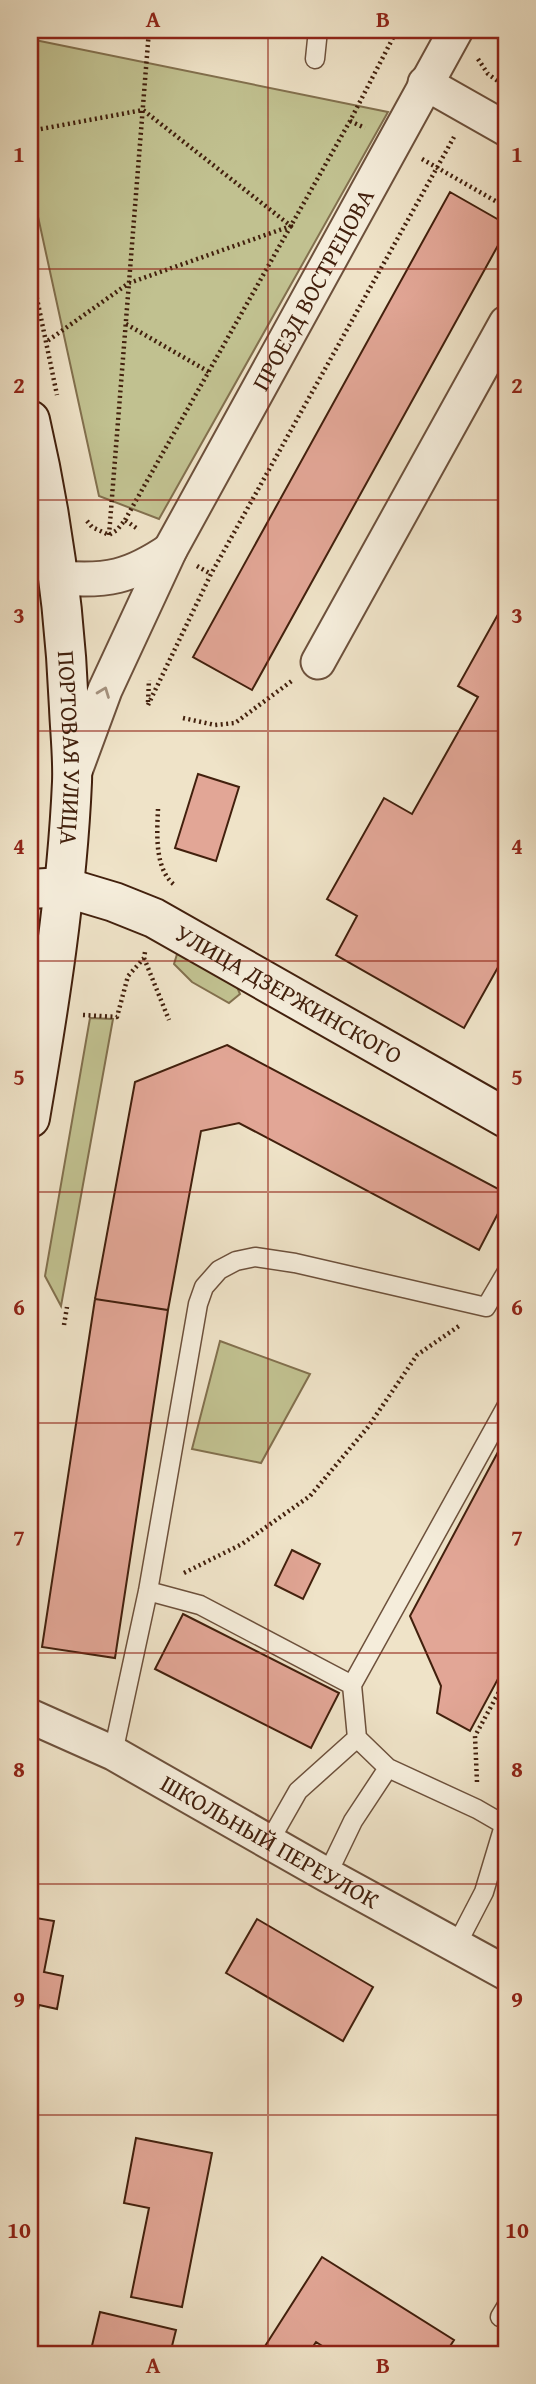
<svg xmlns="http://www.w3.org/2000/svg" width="536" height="2384" font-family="'Gentium Book Plus',serif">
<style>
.green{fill:#c1c190;stroke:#82704e;stroke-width:2}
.building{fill:#e2a696;stroke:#42200d;stroke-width:2}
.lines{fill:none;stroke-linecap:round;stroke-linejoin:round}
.lane-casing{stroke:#6d513c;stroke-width:21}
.street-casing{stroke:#6d513c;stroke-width:37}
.secondary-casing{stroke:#42200d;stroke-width:42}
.path{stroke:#42200d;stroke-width:4.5;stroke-dasharray:2 3.5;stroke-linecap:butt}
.lane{stroke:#f5eddb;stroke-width:18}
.street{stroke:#f5eddb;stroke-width:33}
.secondary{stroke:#f5eddb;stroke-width:38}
.oneway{stroke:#a4917e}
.grid{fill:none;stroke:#8f2418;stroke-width:2;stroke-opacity:0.55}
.labels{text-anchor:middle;stroke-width:7;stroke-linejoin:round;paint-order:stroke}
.street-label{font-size:24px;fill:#42200d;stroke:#f5eddb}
.neatline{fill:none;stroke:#8f2418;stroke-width:2.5}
.grid-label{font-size:23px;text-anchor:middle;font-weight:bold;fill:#8f2418}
</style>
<rect width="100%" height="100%" fill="#efe3c8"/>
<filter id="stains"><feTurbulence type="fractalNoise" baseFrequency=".00286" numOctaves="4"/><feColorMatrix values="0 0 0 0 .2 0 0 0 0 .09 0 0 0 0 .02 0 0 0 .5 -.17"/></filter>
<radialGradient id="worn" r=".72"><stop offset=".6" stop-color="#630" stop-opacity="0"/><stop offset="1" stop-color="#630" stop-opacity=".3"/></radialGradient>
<path class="green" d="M30,39l358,73 -229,407 -60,-23 -69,-316z
M178,951l56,29 6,14 -11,9 -37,-21 -18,-18z
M90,1018l23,1 -52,287 -16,-30z
M220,1341l90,33 -49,89 -69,-14z"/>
<path class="building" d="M450,192l56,32v7l-254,459 -59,-33z
M506,600v353l-42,75 -128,-73 21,-39 -30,-17 57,-101 28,16 66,-117 -20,-11z
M198,774l41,13 -23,74 -41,-13z
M227,1045l279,148v5l-27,52 -240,-127 -38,8 -33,179 -73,-11 40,-217z
M95,1299l73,11 -53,348 -73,-11z
M506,1437v227l-36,67 -33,-18 4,-27 -31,-70z
M292,1550l28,14 -17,35 -28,-14z
M183,1614l156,79 -28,55 -156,-79z
M30,1917l24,4 -10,51 19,4 -6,33 -18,-4 -9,48z
M257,1919l116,68 -30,54 -117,-68z
M136,2138l76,15 -30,154 -51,-10 18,-89 -25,-5z
M322,2257l132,83 -9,14h-110l-19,-12 -8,12h-48z
M100,2312l76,18 -6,24h-80z"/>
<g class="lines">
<g class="lane-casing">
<path id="lane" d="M315,59l3,-29
M148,1591l52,14 152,80
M357,1738l31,30 89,41 26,15
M113,1753l35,-162 50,-287 6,-17 15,-17 17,-9 19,-4 40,6 191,44 20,-34
M269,1842l29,-51 59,-53 -5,-53 154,-278
M327,1875l26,-54 35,-53
M457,1944l27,-52 22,-73
M500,2317l6,-10"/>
</g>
<g class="street-casing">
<g id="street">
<path d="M425,83l81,46"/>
<path d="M60,578c47,4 70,-1 110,-28"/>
<path d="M318,662l188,-339"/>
<path id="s1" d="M74,774l31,-84 65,-140 286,-520"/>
<path id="s2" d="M30,1716l83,37 214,122 179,98"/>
</g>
</g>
<g class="secondary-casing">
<g id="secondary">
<path id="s3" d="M30,420c22,95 35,190 39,288 1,24 4,50 3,74 -5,113 -23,225 -42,336"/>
<path id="s4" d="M30,889l34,-2 50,15 40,16 352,200"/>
</g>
</g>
<path class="path" d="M478,59l10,15 18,13
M350,121l15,7
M30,131l113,-21 148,116 -162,57 -83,59
M422,159l84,48
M30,265l27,130
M126,324l83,48
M125,520l225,-399 47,-91
M87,521l5,6 17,8 8,-5 8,-10 14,10
M109,535l40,-505
M197,566l14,8
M148,702l1,-22
M148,705l63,-131 243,-437
M183,718l32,7 20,-2 58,-43
M158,809c-1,24 -4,62 18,77
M144,958l25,62
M83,1015l34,2 11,-41 16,-18 1,-6
M64,1325l3,-18
M184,1573l58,-29 68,-48 58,-69 49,-72 42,-29
M477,1782l-2,-46 31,-57"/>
<use href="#lane" class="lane"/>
<use href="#street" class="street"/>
<use href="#secondary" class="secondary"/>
</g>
<defs><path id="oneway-chevron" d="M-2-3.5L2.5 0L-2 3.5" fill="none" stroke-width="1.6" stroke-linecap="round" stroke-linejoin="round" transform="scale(1.75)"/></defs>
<use class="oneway" href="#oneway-chevron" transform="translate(104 692) rotate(-69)"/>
<path class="grid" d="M268,30v2324M30,269h476M30,500h476M30,731h476M30,961h476M30,1192h476M30,1423h476M30,1653h476M30,1884h476M30,2115h476"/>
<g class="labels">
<g class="street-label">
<text dy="8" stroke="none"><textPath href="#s1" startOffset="541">ПРОЕЗД ВОСТРЕЦОВА</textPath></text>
<text dy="8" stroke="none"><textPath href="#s3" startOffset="331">ПОРТОВАЯ УЛИЦА</textPath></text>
<text dy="8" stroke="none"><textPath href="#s4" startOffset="284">УЛИЦА ДЗЕРЖИНСКОГО</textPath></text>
<text dy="8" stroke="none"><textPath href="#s2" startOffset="271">ШКОЛЬНЫЙ ПЕРЕУЛОК</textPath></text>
</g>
</g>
<rect width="536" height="2384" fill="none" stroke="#efe3c8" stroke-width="77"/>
<rect x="38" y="38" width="460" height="2308" class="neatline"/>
<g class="grid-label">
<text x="153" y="27">A</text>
<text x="383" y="27">B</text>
<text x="19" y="162">1</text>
<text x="517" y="162">1</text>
<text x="19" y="393">2</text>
<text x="517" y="393">2</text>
<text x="19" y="623">3</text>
<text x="517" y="623">3</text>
<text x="19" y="854">4</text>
<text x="517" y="854">4</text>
<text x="19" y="1085">5</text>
<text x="517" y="1085">5</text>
<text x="19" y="1315">6</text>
<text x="517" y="1315">6</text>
<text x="19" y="1546">7</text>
<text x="517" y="1546">7</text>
<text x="19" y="1777">8</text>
<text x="517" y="1777">8</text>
<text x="19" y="2007">9</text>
<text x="517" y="2007">9</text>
<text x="19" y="2238">10</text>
<text x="517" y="2238">10</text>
<text x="153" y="2373">A</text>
<text x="383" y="2373">B</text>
</g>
<rect width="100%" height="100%" filter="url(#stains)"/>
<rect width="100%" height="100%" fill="url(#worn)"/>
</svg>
